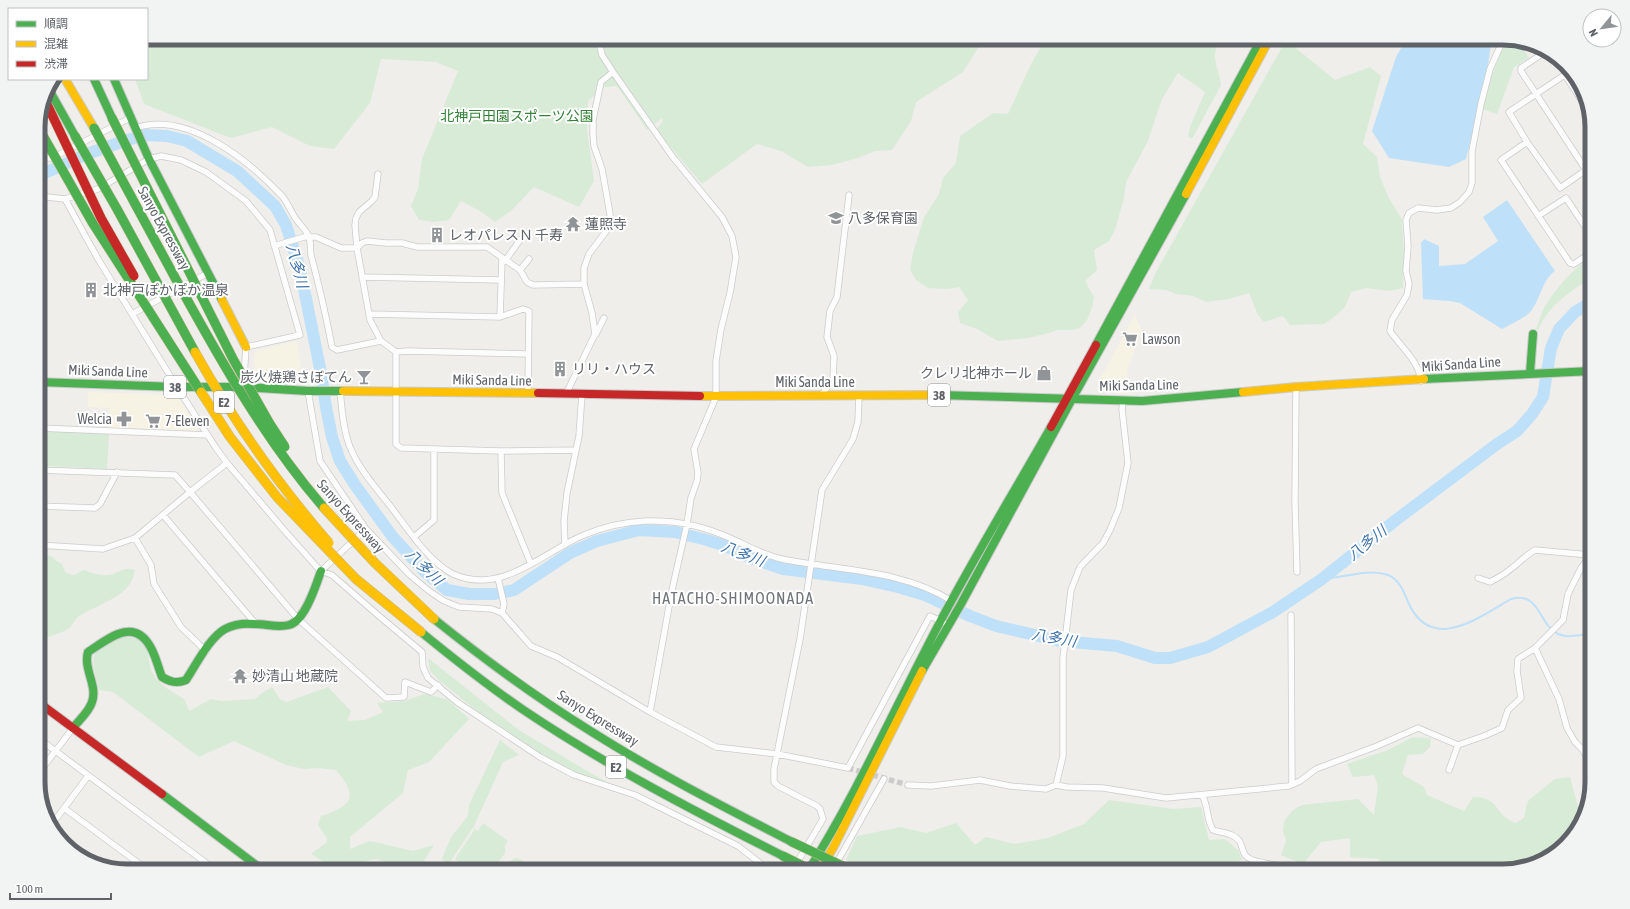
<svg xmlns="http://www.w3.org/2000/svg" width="1630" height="909" font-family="'Asap Condensed','Noto Sans JP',sans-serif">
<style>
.commercial{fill:#f7f3e4}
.green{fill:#d8ebd6}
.water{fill:#bfe0f9}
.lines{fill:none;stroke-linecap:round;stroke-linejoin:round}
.stream{stroke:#bfe0f9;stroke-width:2}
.river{stroke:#bfe0f9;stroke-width:12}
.street-tunnel{stroke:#cbcbca;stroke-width:5.5;stroke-dasharray:5.5 3;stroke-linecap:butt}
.street-casing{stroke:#cbcccc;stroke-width:7}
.fast-casing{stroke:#cacacb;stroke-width:10}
.slow-casing{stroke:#cacacb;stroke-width:10}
.jam-casing{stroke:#cacacb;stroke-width:10}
.street{stroke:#fdfcfc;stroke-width:5.5}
.fast{stroke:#4caf50;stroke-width:8}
.slow{stroke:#ffc107;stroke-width:8}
.jam{stroke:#c62828;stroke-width:8}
.fast-bridge-casing{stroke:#c8b996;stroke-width:10;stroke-linecap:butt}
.slow-bridge-casing{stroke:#c8b996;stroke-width:10;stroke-linecap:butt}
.jam-bridge-casing{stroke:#c8b996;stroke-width:10;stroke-linecap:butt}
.fast-bridge{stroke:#4caf50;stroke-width:9}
.slow-bridge{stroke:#ffc107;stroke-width:9}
.jam-bridge{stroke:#c62828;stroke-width:9}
.labels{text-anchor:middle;stroke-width:4;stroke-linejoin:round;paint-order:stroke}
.shield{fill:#fff;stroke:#8f9295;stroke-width:1}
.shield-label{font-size:13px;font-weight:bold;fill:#5f6368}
.park-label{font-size:14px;fill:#348238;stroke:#fff}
.poi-label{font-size:14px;fill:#5f6368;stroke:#fff;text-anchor:start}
.street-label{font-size:14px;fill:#5f6368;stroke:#fff}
.water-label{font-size:15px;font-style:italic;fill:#4174aa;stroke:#fff}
.quarter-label{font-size:16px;letter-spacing:1px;fill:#70757a;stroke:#fff}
.rim{fill:none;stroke:#5f6368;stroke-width:5}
</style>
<rect width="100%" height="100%" fill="#efeeea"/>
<path class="commercial" d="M1135,315l7,17 -15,38 1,20 2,4h-13l-2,-6 -3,-2 -13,-5z
M297,341l6,41h-44l-4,-4 -1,-24 2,-3z
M88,392l88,3 22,32 -2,4 -87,-3 1,-20 -22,-1z"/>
<path class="green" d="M147,38h837l-21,34 -47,30 -5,19 -19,29 -17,1 -20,8 -24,6 -23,2 -27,-16 -24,-7 -55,40 -46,-54 7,-9 -1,-3 -15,12 -30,-44 -13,1 -16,14 -1,29 7,51 -15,26 -45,-20 -22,23 -17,12 -15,-11 -19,-10 -12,19 -15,2 -15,-2 -8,-14 7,-17 4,-30 36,-88 -22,-9 -55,-3 -11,44 -36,46 -24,-3 -38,-19 -41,11 -87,-34 -9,-25h12z
M1046,38h76l8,7 39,2 11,-9h40c-11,23 -1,26 1,47l-29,54 -4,-2 2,-10 15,-35 -27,-19 -16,26 -14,42 -22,41 -2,16 -9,32 -6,11 -15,9 3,20 -12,11 9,16 -2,11 -5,12 -7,8 -9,2h-14l-8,3 -21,5 -30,3 -21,-12 -17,-6 -2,-11 10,-12 -9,-13 -11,2 -20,-1 -12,-8 -6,-10 3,-17 11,-36 15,-23 4,-16 13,-15 4,-27 33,-23 15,1 23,-50z
M1507,39l18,5 -2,4 6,10 -15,9 -17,47 -15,-5 9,-32z
M1286,40l49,40 35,-13 11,9 -18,68 14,13 3,20 8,19 14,24 2,36 -1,32 -13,3 -24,-3 -15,4 -6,15 -12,11 -9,6 -34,1 -7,-9 -19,6 -6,-7 -9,-22 -20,6 -22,3 -14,-6 -17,-2 -10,-4 -17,-1 7,-17z
M1592,256v21c-21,14 -45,29 -54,54l-2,-2c3,-7 5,-16 9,-23 12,-19 28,-37 47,-50z
M46,431l63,3 -2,35 -63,-3 -3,-3 2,-29z
M43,555l8,1 4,4 7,4 3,8c13,6 9,1 20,-2 8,4 17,6 25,5 10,-3 14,-9 25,-5 -4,28 -37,33 -57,47 -4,3 -5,9 -10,12 -9,6 -21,6 -30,13v-82l1,-3z
M124,637c32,1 20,18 29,37 7,12 22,19 32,26l4,11 22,-12 11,2 33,-2 7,-6 10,-6 8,12 7,3 41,-15 23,24 -4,10 18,-1 18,-8 -6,-9 28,-2 19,-7 23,5 22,20 -40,43 -21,8 -5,23 -53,44v12l20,-8 43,10 21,-6 -16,26h-5l-37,-12 -42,9 -23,-14 16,-12v-4l-9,-13 3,-9c30,-10 39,-18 15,-46l-17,-2 -15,1 -18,-4 -52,-24 -35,16 -86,-65 -14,-2c-8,-37 -13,-37 25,-53z
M428,658l91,72 73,44 36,19 -59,-21 -70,-43 -58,-47 -11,-11z
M1413,737l18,1 -1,9 -7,7 -15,1 -6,19 22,13 3,8 37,16 9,-14c28,0 21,19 43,26l8,-5 3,-15 3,-4 25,-20 15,-2 10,37 -5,15 -18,17 -2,6 -7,7 -45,12h-124v-12l-29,-2v-19l-29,4 -18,22 -22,-9 5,-14 -3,-10 1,-10 9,-11 9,-5 56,-6 16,16 4,-29 -4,-11 -21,2 -6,-13 41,-14z
M500,740l19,15 -16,7 -29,64 -26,39 -6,-6 9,-22 17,-21 1,-11z
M1109,800l64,9 28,-2 8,33 16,-1 13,11 4,9 -19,12h-353l-24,-11 11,-24 44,-9 25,6 30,-10 19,22 11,-8 28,7 34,-6 36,-14z
M483,823l25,18 -4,6 1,1v5l-10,14 1,4h-24l-17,-12 20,-30 3,2z
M515,858c6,0 10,5 15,7 6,2 11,2 16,6h-40l3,-9z"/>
<path class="water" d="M1407,38h85l-6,40 -20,81 -17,8 -60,-9 -17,-27 24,-74z
M1507,200l48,71c-13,9 -14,27 -24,40 -7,8 -20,13 -29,18l-42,-26 -10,-2 -27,-2 -2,-56 3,-4 15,7v20l26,-2 33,-23 -15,-24z"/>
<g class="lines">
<path class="stream" d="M1322,579c22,-1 45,-11 66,-4 11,4 16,17 20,27 23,52 70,16 103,-3 29,-8 27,25 47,35 10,5 23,0 34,0"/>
<path class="river" d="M38,176l49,-22 40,-14 19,-5 21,1 20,5 50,30 38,35 11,19 14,44 21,104 5,34 6,30 8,24 15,24 37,51 32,35 23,19 22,4h26l19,-4 56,-37 27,-12 42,-11 36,2 32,8 19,6 25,12 32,11 79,10 36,8 27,8 45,21 26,10 64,15 57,5 38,12h15l38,-11 65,-35 49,-33 74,-59 101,-76 20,-13 15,-17 11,-17 8,-49 8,-19 16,-17 17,-10"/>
<path class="street-tunnel" d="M848,768l60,17"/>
<g class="street-casing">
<path id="street" d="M598,38l4,17 11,17 59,84 50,61 10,19 4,21 -6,36 -9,36 -5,32v36l-22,52 4,24 -1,8 -6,17 -4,26 -15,66 -22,122
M1548,50l-27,18v3l65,99 -26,18 -33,-46 -26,18 69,103 4,1 18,-12
M1565,75l23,35
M135,128c52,-18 113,32 147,68 6,7 9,16 14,23 4,6 11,12 13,18 2,5 1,12 2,18 8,30 15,61 21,92l5,3 44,-9 15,11v92l5,4 100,3 75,-1
M1527,142l-18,-30 60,-40
M38,158h14l78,-40
M378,174l-3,23 -3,4 -13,11 -3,6 -1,7 2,23 13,72 11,21
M38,196l27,3 33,-10 51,-30 12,-3 20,4 25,12 40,29 24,29 30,105 -54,12 -2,30
M65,199l33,60 79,128 39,61 11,15 57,67 32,36 5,5 11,4 47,41 43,36 1,15 5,11 29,24 83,55 34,18 61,20 103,51 32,25
M1538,216l28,-18 26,39
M274,246l30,-9h12l25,11h16l5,-5 5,-2 19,2h16l15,4h70l33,23 7,12 6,3 51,-1
M502,259l-2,58 23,-8 6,2 -1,83
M505,261l15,-21
M520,270l9,-11
M362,277l139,3
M132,314l76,-41
M369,314l131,3
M596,334l8,-16
M396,352l11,-1 121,3
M1421,381c-2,-20 -20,-34 -31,-50l2,-11 15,-25 2,-11 -3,-13 2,-25 -2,-26 3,-7 9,-5 19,2 14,-2 9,-6 9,-10 3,-9v-32l9,-47 9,-35 14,-31
M1296,387l-1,114 2,71
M308,391l12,70 46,68 44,46 19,16 15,10 15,6 33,2 10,4 29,33 26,11 93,55 66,35 61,7 71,14 82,-152 13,6
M340,391c2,18 3,39 10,56 10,25 31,46 47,68 14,19 34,48 56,59 49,22 90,-22 131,-39 19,-8 42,-13 62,-14 29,-1 58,5 84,17 18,8 33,17 52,21 58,12 118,10 170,42
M566,394l29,-60 -3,-21 -8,-29v-16l5,-14 21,-28v-12l-8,-45 -8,-23 -1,-12v-14l8,-38 12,-10
M821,396l12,-17 1,-23 -7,-19 3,-26 7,-14 12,-102
M38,428l170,7
M501,451l1,42 29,71
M38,463l4,-81
M38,470l137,5 15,17 37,-29
M38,506l57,2 5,-4 17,-32
M163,515l92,108
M414,537l20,-17v-71
M135,538l16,27 3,19 27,43 25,24
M38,545l65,4 32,-11 55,-46 108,127 88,79 18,-1 1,-15 26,10 7,-7
M565,545l-1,-24 3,-28 12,-57 3,-42
M321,571l45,-42
M498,578l6,26 -2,9
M1478,578l12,4c8,-4 15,-8 22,-14 8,-6 14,-13 23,-18l55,5
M1291,615l1,169
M38,738l179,133
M1449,770l9,-25
M38,774l35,-46
M908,785l23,1 49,-6 30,6 36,3 10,-4 11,2 36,1 63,10 123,-12 11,-5 16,-12 61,-23 41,-18 40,17 26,-9 18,-8 6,-18 13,-12 -4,-27 1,-12 17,-11
M1056,785l7,-29v-98l8,-68 9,-23 23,-24 7,-13 9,-22 9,-45 -6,-54 1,-8
M1591,786l-1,-22 -7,-14 -8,-8 -8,-14 -8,-29 -24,-51 28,-28 5,-26 13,-26 11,-14
M1202,795c7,12 4,24 11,35 9,3 22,3 27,12 2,4 3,11 6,14 6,7 47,12 57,13l3,2
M64,808l81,60 -1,3
M50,827l38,-51
M792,871l31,-52 -3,-10 -3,-3 -39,-20 -4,-4v-13l26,-130 22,-149 31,-51 5,-17 1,-26
M832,871l52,-92"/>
</g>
<g class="fast-casing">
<path id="fast" d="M94,79l18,39
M114,79l35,80 73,141
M48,88l27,48
M1096,345l166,-307
M1530,373l3,-39
M1424,379l168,-8
M38,382l139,5h67l64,4h35
M937,395l205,6 101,-9
M434,619c51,41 103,79 158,113 65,41 132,75 200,110
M421,632c33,27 66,53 101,77 83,56 172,102 261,147
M922,671l39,-67 111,-205 114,-205
M73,728c6,-8 16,-16 19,-26 6,-16 -9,-33 -4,-50 20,-13 46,-36 63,-4 5,9 7,19 11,29 8,5 15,7 24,3 10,-15 23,-42 39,-51 9,-5 20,-6 30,-5 11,0 23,4 34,1 16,-4 27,-40 32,-54
M162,794l102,77
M808,871c50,-79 88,-166 132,-249 35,-66 74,-130 111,-195"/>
</g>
<g class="slow-casing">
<path id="slow" d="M65,79l29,49
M1186,194l84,-156
M222,300l24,47
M343,391l195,2
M1243,392l53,-5 128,-8
M700,396l237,-1
M819,871l14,-23 89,-177"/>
</g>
<g class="jam-casing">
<path id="jam" d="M538,393l162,3
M1051,427l45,-82
M38,702l124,92"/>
</g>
<use href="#street" class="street"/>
<use href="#fast" class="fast"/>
<use href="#slow" class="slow"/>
<use href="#jam" class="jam"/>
<g class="fast-bridge-casing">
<path id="fast-bridge" d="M112,118l121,241 37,65 15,23
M38,127l54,95 109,170
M94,128c28,52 57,105 85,157 43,78 87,156 145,223
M75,136l42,73 78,143
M792,842l61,29
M783,856l30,15"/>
</g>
<g class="slow-bridge-casing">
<path id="slow-bridge" d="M195,352c38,68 83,132 134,191
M201,392l29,45 47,60 79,82 65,53
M324,508l50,54 60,57"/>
</g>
<g class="jam-bridge-casing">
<path id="jam-bridge" d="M44,98l57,120 33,58"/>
</g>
<use href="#fast-bridge" class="fast-bridge"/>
<use href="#slow-bridge" class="slow-bridge"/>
<use href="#jam-bridge" class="jam-bridge"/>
</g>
<defs>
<g id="school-bare" transform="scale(1.2)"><path d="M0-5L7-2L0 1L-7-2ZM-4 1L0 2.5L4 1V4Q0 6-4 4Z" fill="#919496" stroke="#fff" stroke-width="2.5" paint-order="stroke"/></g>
<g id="temple-bare" transform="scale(1.2)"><path d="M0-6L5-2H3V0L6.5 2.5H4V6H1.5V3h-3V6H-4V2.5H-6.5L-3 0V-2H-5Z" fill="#919496" stroke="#fff" stroke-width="2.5" paint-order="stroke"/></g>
<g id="building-bare" transform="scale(1.2)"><path d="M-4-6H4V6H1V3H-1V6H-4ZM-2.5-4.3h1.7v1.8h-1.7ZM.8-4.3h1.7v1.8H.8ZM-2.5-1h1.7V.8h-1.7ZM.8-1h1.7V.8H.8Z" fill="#919496" stroke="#fff" stroke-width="2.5" paint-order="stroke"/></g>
<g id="supermarket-bare" transform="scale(1.2)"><path d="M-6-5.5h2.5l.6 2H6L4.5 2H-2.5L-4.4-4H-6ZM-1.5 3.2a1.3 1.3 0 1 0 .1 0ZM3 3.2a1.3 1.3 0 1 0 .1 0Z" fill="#919496" stroke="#fff" stroke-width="2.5" paint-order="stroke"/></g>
<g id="shop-bare" transform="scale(1.2)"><path d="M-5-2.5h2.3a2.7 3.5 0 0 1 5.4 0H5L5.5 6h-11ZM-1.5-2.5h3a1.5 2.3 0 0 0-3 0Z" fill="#919496" stroke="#fff" stroke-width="2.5" paint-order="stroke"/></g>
<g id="bar-bare" transform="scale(1.2)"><path d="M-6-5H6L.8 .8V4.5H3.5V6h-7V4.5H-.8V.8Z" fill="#919496" stroke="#fff" stroke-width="2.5" paint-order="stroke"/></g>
<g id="pharmacy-bare" transform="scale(1.2)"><path d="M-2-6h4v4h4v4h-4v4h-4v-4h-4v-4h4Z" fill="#919496" stroke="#fff" stroke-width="2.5" paint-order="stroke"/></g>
</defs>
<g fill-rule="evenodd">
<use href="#school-bare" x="836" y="218"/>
<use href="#temple-bare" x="573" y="224"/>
<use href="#building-bare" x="437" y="235"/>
<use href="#building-bare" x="91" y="290"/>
<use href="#supermarket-bare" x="1130" y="339"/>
<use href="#building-bare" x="560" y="369"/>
<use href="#shop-bare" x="1044" y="373"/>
<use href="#bar-bare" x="364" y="377"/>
<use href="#pharmacy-bare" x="124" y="419"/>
<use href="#supermarket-bare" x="153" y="421"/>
<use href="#temple-bare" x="240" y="676"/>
</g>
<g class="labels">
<g class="shield">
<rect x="164" y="376" width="22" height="22" rx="3"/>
<rect x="928" y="384" width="22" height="22" rx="3"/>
<rect x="214" y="391" width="20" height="22" rx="3"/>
<rect x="606" y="756" width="20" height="22" rx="3"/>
</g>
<g class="shield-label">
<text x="175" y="392">38</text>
<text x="939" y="400">38</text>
<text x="224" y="407">E2</text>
<text x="616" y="772">E2</text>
</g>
<g class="park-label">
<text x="517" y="121">北神戸田園スポーツ公園</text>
</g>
<g class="poi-label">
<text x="848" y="223">八多保育園</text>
<text x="585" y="229">蓮照寺</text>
<text x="449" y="240">レオパレスＮ 千寿</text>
<text x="103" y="295">北神戸ぽかぽか温泉</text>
<text x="1142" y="344">Lawson</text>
<text x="572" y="374">リリ・ハウス</text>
<text x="1032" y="378" text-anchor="end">クレリ北神ホール</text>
<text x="352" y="382" text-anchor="end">炭火焼鶏さぼてん</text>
<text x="112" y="424" text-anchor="end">Welcia</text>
<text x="165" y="426">7-Eleven</text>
<text x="252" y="681">妙清山 地蔵院</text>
</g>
<g class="street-label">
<text transform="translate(164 228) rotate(61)" y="5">Sanyo Expressway</text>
<text transform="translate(1461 364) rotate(-4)" y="5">Miki Sanda Line</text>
<text transform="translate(108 371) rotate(2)" y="5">Miki Sanda Line</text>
<text transform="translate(492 380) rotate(1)" y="5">Miki Sanda Line</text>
<text x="815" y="387">Miki Sanda Line</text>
<text transform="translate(1139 385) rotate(-1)" y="5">Miki Sanda Line</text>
<text transform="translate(351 516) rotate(48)" y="5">Sanyo Expressway</text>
<text transform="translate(598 718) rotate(32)" y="5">Sanyo Expressway</text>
</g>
<g class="water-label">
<text transform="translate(297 266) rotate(75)" y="5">八多川</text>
<text transform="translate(1367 543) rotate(-39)" y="5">八多川</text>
<text transform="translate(743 554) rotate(21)" y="5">八多川</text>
<text transform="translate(424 567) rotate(44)" y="5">八多川</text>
<text transform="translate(1054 638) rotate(10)" y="5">八多川</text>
</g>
<g class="quarter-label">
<text x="733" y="604">HATACHO-SHIMOONADA</text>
</g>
</g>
<path d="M0 0H1630V909H0ZM127 45H1503A82 82 0 0 1 1585 127V782A82 82 0 0 1 1503 864H127A82 82 0 0 1 45 782V127A82 82 0 0 1 127 45Z" fill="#f2f3f3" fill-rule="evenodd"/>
<path class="rim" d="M127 45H1503A82 82 0 0 1 1585 127V782A82 82 0 0 1 1503 864H127A82 82 0 0 1 45 782V127A82 82 0 0 1 127 45Z"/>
<rect x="8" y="8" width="140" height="72" fill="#ffffff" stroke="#bfc1c3"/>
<rect x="16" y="21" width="20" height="6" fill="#4caf50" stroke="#bfc1c3"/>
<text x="44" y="28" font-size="12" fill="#5f6368">順調</text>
<rect x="16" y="41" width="20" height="6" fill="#ffc107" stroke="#bfc1c3"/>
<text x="44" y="48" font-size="12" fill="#5f6368">混雑</text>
<rect x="16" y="61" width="20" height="6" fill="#c62828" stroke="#bfc1c3"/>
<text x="44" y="68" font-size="12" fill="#5f6368">渋滞</text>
<g transform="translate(1602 28) rotate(241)"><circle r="19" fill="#ffffff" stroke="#bfc1c3"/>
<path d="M0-3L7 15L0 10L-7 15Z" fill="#919496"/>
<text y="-6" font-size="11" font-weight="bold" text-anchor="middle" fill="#5f6368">N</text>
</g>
<path d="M10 893v6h101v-6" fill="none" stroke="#5f6368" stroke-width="2"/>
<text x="16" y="893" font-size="12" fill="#5f6368" stroke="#ffffff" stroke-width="3" paint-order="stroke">100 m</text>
</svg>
